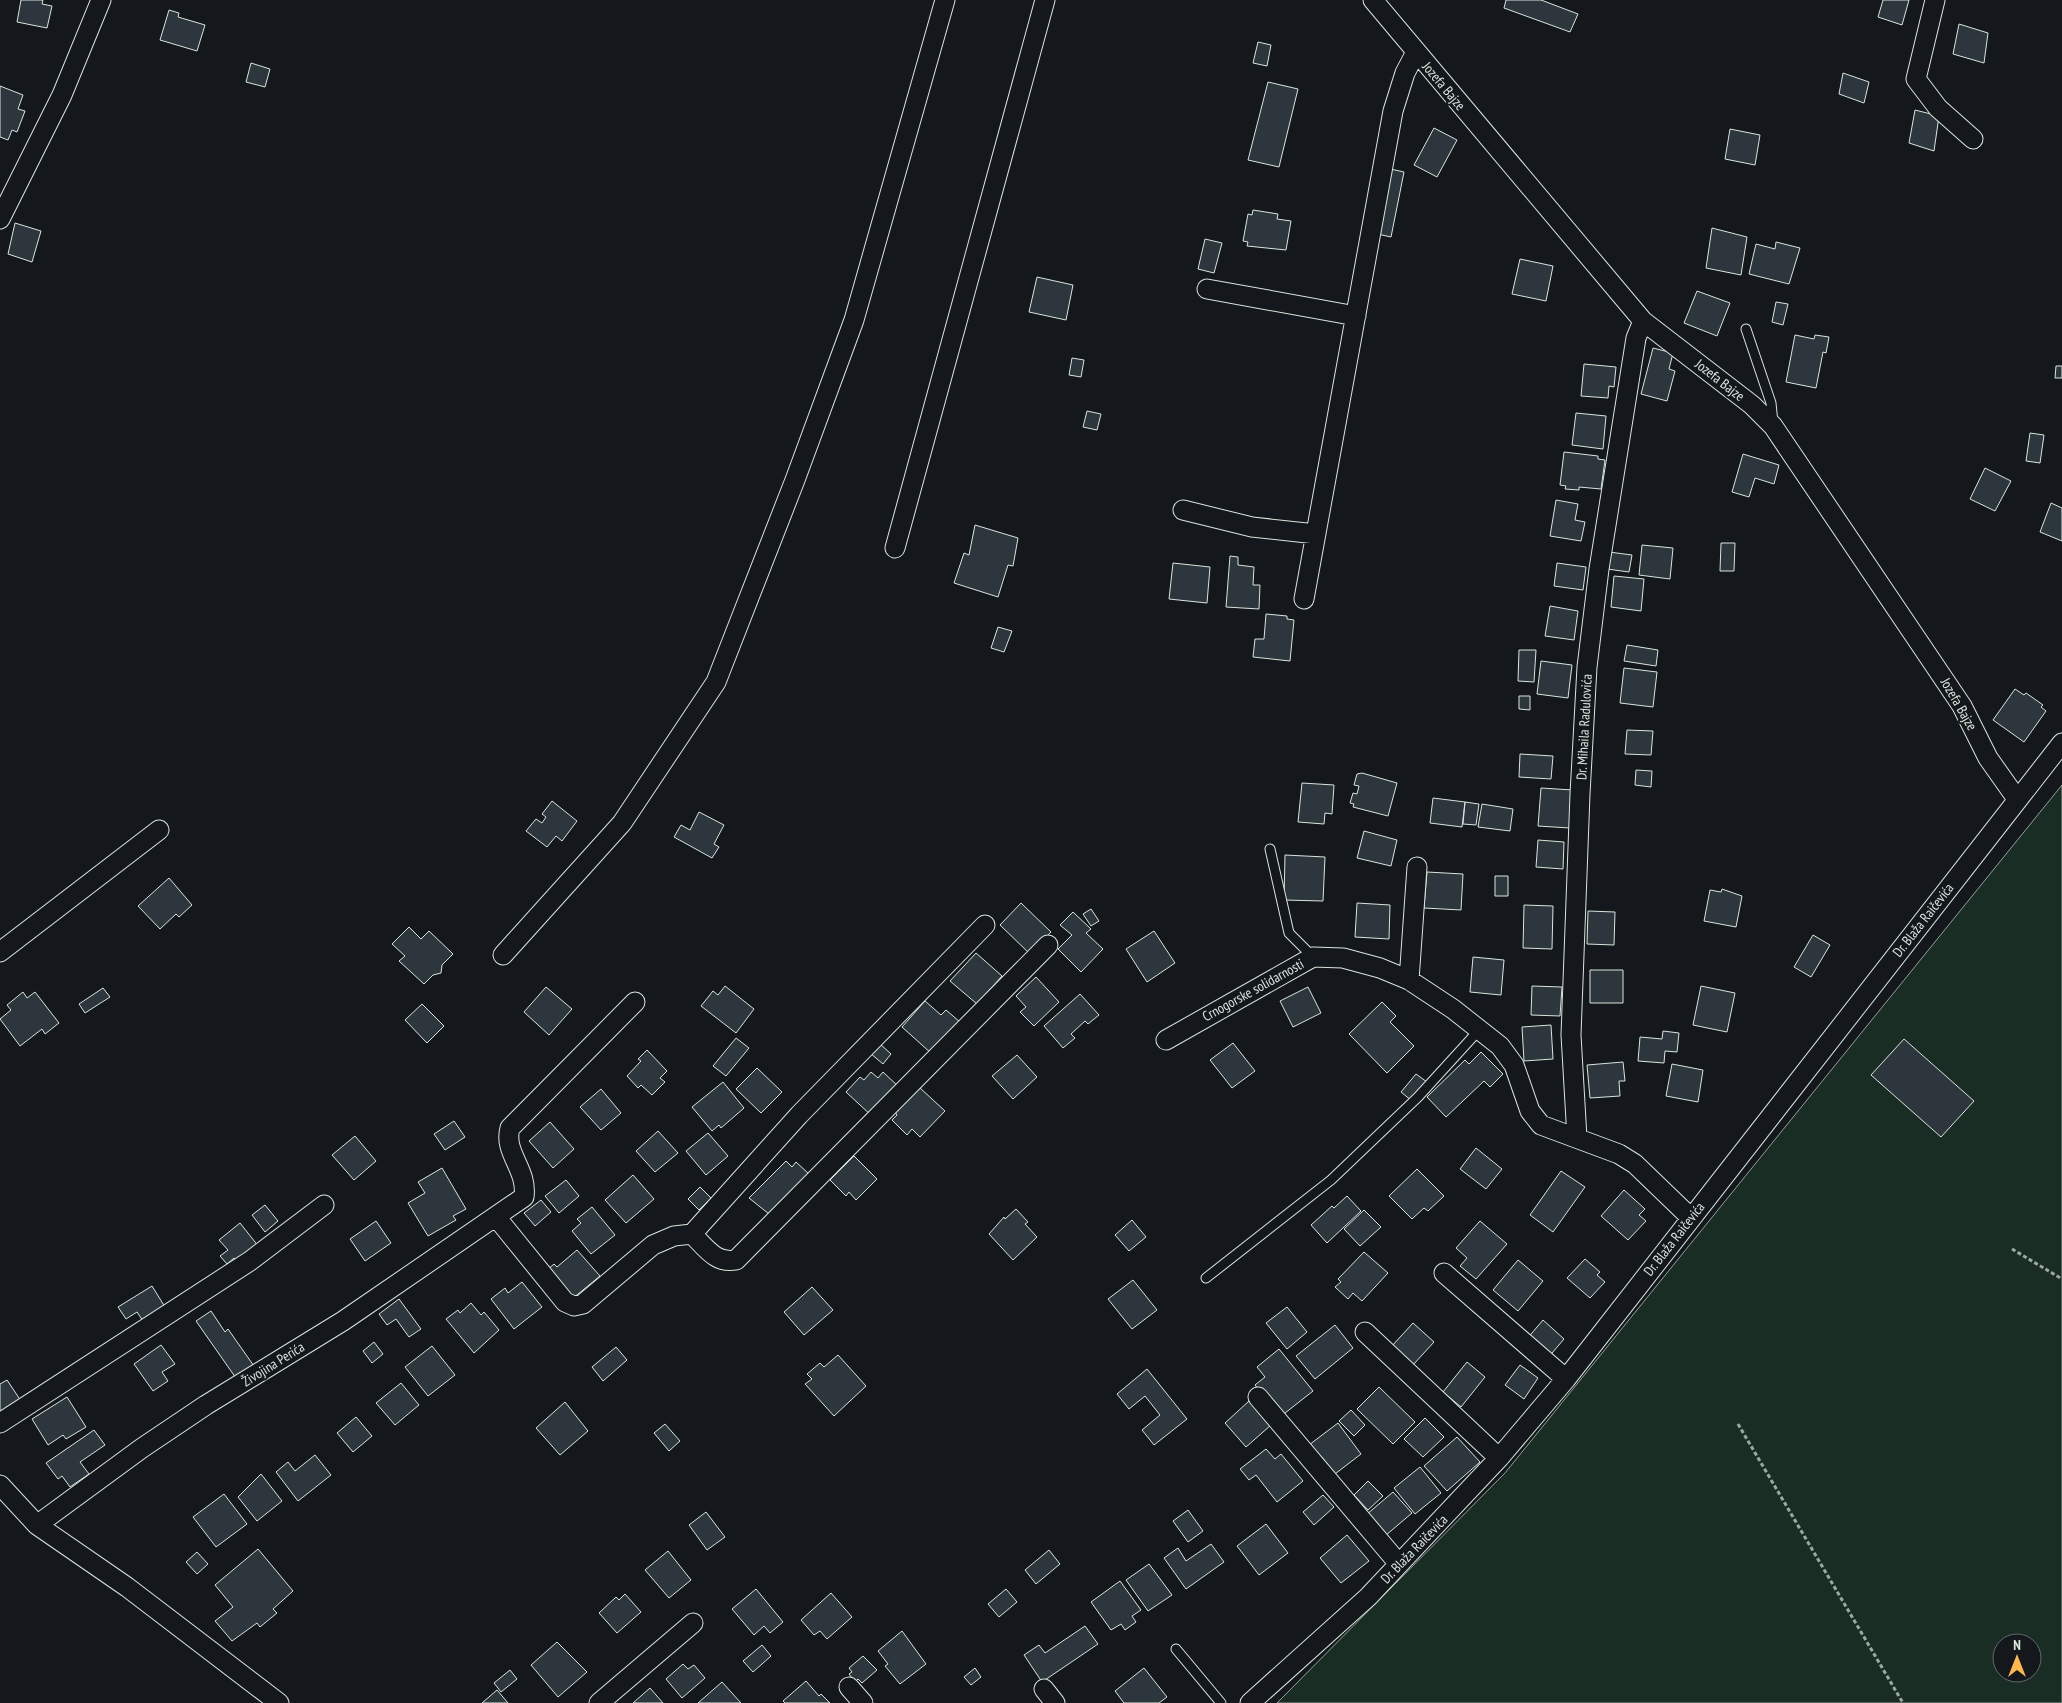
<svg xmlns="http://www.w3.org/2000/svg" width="2062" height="1703" font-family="'PT Sans Narrow',sans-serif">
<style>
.green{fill:#1a2d24;stroke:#939e99;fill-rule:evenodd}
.building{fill:#2c363c;stroke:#d8e6dc}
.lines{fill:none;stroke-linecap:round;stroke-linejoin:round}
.lane-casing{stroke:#d8e6dc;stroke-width:11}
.street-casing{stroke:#d8e6dc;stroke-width:21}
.path{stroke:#9da8a2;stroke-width:3;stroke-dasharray:4 2.5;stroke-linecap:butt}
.lane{stroke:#14181c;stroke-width:9}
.street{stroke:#14181c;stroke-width:19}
.labels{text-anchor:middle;stroke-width:4;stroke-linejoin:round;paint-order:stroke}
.street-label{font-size:14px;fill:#d8e6dc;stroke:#14181c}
</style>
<rect width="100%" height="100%" fill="#14181c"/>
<path class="green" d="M2062,785v918h-785l228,-230zM2002,1643h30v30h-30z"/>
<path class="building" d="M21,0h22l-1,4 10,2 -5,22 -30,-6z
M1506,0h35l37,14 -8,18 -66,-24z
M1883,0h26l-7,25 -24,-8z
M169,10l10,3 -1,4 27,8 -8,26 -37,-11z
M1959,24l29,9 -4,30 -31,-9z
M1258,42l13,3 -4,21 -14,-3z
M251,63l19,6 -5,18 -19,-5z
M1843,73l26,9 -5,21 -25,-9z
M1268,82l30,7 -19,78 -31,-7z
M0,86l23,9 -5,14 7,2 -8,21 -5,-2 -4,10 -8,-3z
M1915,110l24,6 -5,35 -25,-8z
M1434,128l23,12 -20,37 -23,-12z
M1730,129l30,6 -5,30 -30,-6z
M1386,168l18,4 -13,65 -18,-4z
M1253,210l25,4 -1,5 14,2 -5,29 -39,-4 1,-4 -5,-1 5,-27 4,1z
M15,223l26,8 -9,31 -24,-8z
M1712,228l35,9 -6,38 -35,-7z
M1205,239l17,4 -8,30 -16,-4z
M1776,242l24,6 -11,36 -40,-10 7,-30 19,5z
M1520,259l33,7 -7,35 -34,-7z
M1037,277l36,8 -7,35 -37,-8z
M1697,291l33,12 -13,33 -33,-13z
M1776,302l12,2 -5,21 -11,-3z
M1795,335l19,4 1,-4 14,2 -3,16 -3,-1 -7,36 -30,-6z
M1653,348l20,5 -4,16 6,2 -8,30 -26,-7z
M1072,358l12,2 -3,17 -12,-2z
M1584,364l32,3 -2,20 -5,-1 -1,12 -27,-2z
M2056,366h6v12h-7z
M1087,411l14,3 -4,16 -14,-3z
M1576,413l30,3 -3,33 -31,-4z
M2030,433l14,2 -4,28 -14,-2z
M1564,452l34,4v3l7,1 -4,29 -22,-2v3l-14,-1 1,-3 -6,-1z
M1743,454l36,11 -5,19 -19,-6 -6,19 -17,-5z
M1985,468l26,13 -16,30 -25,-12z
M1556,500l22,4 -3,16 10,2 -4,19 -31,-5z
M2051,503l11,5v33l-22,-9z
M975,525l43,13 -5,28 -5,-1 -10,32 -44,-14 10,-30 5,2z
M1721,543h14l-1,28h-14z
M1642,545l31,3 -3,31 -31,-4z
M1609,552l23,3 -3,17 -22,-3z
M1230,556l8,1v8l16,2 -1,18h7l-1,24 -33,-2z
M1173,563l37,4 -3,36 -38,-4z
M1557,563l29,4 -3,23 -29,-4z
M1614,576l30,3 -3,32 -30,-4z
M1550,606l28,5 -4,29 -29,-4z
M1266,614l21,2v3l7,1 -4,41 -37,-4 2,-18h9z
M998,627l14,4 -8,21 -13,-4z
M1627,645l31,5 -2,16 -32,-5z
M1519,650h17l-2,32 -16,-1z
M1541,661l31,4 -4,33 -31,-4z
M1624,668l33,4 -4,35 -33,-4z
M2015,689l9,6 2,-2 17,12 -2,2 5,4 -22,31 -31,-22z
M1519,696h11v14l-11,-1z
M1627,730l26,1 -2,24 -26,-1z
M1520,754l33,2 -2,23 -32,-2z
M1636,770l16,1 -1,16 -16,-2z
M1362,773l35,10 -9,33 -35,-9 1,-3 -4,-1 3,-10 4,1 2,-8 -5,-1 3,-11z
M1302,783l32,2 -2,29 -7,-1 -1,11 -26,-2z
M1541,788l32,2 -3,38 -32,-2z
M1433,798l32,4 -3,25 -32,-4z
M552,801l25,20 -15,20 -6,-5 -9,11 -21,-16 10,-12 6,4 4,-6 -4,-3z
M1465,802l14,2 -3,21 -13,-1z
M1482,804l31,5 -3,22 -32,-4z
M699,812l25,13 -10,19 5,3 -7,11 -38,-21 7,-12 9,5z
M1364,831l33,9 -6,26 -34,-8z
M1538,840l26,2 -1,27 -27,-2z
M1285,855l40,2 -2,44 -39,-1z
M1427,872l36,2 -2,36 -37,-2z
M1495,876h13v20h-13z
M169,878l23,27 -13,12 -3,-3 -16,15 -22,-23z
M1722,889l20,7 -6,31 -32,-6 6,-31 11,2z
M1021,903l30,29 -21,22 -30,-29z
M1357,903l33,2 -1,34 -34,-2z
M1524,905l29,1 -1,43 -29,-1z
M1091,909l8,12 -8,5 -8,-12z
M1588,911l27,1 -1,33 -27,-1z
M1073,912l18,17 -5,4 17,16 -22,23 -23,-23 14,-14 -12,-10z
M409,927l12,12 8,-8 24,23 -11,11 -1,8 -8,2 -9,9 -25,-23 6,-5 -13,-12z
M1154,931l21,32 -28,19 -21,-33z
M1813,935l17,10 -19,32 -17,-10z
M976,953l26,23 -25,28 -27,-23z
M1473,957l31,3 -3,35 -31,-3z
M1590,970h33v33h-33z
M1036,977l23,25 -25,24 -14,-14 6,-5 -10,-11z
M725,986l29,23 -18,24 -35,-27 12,-15 5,4z
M1532,986l30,1 -2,29 -29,-1z
M1701,986l34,7 -8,39 -34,-7z
M546,987l26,22 -23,26 -25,-23z
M1308,987l13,26 -28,14 -13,-26z
M103,988l7,9 -25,16 -6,-9z
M23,992l4,6 8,-6 24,31 -14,11 -3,-5 -22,17 -20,-27 11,-9 -4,-5z
M1080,994l19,21 -11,9 -3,-3 -14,13 4,4 -12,10 -19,-22z
M925,1001l16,14 5,-5 14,12 -28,32 -30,-27z
M1382,1002l14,14 -6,6 24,24 -27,27 -38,-39z
M422,1004l22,22 -17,17 -22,-23z
M1551,1025l2,34 -29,2 -2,-34z
M1663,1031l16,2 -2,19 -12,-1 -1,12 -26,-2 2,-24 22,2z
M736,1038l13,10 -23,28 -13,-10z
M1904,1039l70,62 -33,36 -70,-62z
M879,1043l12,11 -8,10 -13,-11z
M1233,1043l22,28 -23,17 -22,-28z
M647,1050l20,21 -7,7 5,4 -13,13 -11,-10 -3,3 -11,-12 14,-15 -3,-2z
M1481,1052l22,22 -13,13 -6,-6 -38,36 -19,-20 38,-37 4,4z
M1017,1055l20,22 -24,22 -21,-23z
M1623,1062l2,19h-6l1,15 -30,2 -3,-33z
M1672,1064l31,6 -5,32 -32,-6z
M757,1068l25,24 -21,21 -25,-24z
M871,1072l7,6 5,-6 17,16 -27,29 -27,-25 14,-15 4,3z
M1416,1074l11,8 -15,19 -11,-9z
M723,1082l21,26 -23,20 -2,-3 -7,6 -20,-24z
M919,1087l26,24 -25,26 -8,-8 -5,6 -15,-15 5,-5 -2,-3z
M601,1089l20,24 -20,17 -21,-23z
M454,1121l11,16 -20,13 -11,-16z
M550,1122l24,27 -21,19 -24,-27z
M658,1131l20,22 -23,19 -19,-21z
M708,1133l20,23 -22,19 -20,-24z
M355,1136l21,25 -22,19 -22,-25z
M1476,1148l26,21 -16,20 -26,-20z
M854,1156l23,23 -21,21 -7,-8 -3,4 -16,-16z
M786,1161l6,6 4,-5 13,12 -40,40 -20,-16z
M442,1168l24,41 -13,7 3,4 -28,16 -20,-33 17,-10 -7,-11z
M1417,1169l27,27 -16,15 -4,-3 -12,11 -23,-23z
M1561,1171l24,16 -32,45 -23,-17z
M633,1175l21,24 -28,24 -21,-23z
M566,1180l13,16 -20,17 -14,-17z
M700,1187l11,11 -12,12 -11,-11z
M1624,1190l21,19 -6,6 7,6 -18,19 -27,-24z
M1347,1196l14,15 -34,32 -16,-18 21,-19 2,2z
M541,1200l10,12 -16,14 -11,-13z
M265,1205l13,16 -13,11 -13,-17z
M592,1207l23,28 -24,19 -19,-23 9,-8 -4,-4z
M1016,1209l12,13 -3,2 12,13 -24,23 -24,-26 15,-17 1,2z
M1364,1210l17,17 -21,19 -16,-17z
M1132,1220l14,17 -17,14 -14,-16z
M376,1221l15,22 -26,18 -15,-22z
M1480,1221l27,23 -31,35 -16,-13 7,-8 -11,-10z
M240,1223l19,24 -21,17 -4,-6 -7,6 -7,-8 8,-6 -9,-10z
M577,1250l23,26 -28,23 -25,-29 7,-6 3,3z
M1364,1252l24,21 -26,28 -9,-8 -5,6 -13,-12 6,-5 -3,-3z
M1585,1259l15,13 -3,3 8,7 -15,16 -23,-20z
M1518,1260l25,21 -25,30 -25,-21z
M1133,1280l24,30 -25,19 -24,-30z
M522,1282l20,25 -28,22 -23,-30 14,-11 3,5z
M152,1286l13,21 -22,14 -6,-9 -11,7 -8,-12z
M812,1287l21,23 -29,25 -20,-23z
M399,1299l22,30 -12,8 -13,-18 -9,6 -8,-11z
M471,1303l10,12 3,-3 15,18 -25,23 -28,-34 12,-9 2,3z
M1287,1307l20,25 -20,17 -21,-26z
M211,1311l14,21 3,-3 28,40 -18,12 -42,-60z
M1543,1320l21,19 -17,20 -21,-19z
M1413,1323l21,19 -22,24 -21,-19z
M1335,1325l18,23 -38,31 -19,-23z
M374,1342l9,12 -11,9 -9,-12z
M161,1345l14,19 -13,8 6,9 -15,10 -19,-27z
M432,1346l23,29 -27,21 -23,-29z
M616,1347l11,13 -24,21 -11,-14z
M1279,1349l34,42 -33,26 -25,-32 10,-8 -8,-10z
M838,1355l28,31 -32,30 -29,-32 7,-5 -5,-5 13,-11 4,4z
M1467,1362l18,15 -24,30 -18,-15z
M1520,1365l18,13 -14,21 -19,-14z
M1147,1369l40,50 -33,26 -12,-15 18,-15 -15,-19 -16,13 -12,-15z
M7,1380l16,24 -23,15v-35z
M401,1383l18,22 -24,20 -19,-22z
M1379,1387l36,35 -22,22 -36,-35z
M67,1397l19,30 -20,12 -3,-4 -15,10 -16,-26z
M1249,1401l22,24 -25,22 -21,-24z
M565,1402l23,29 -28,24 -24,-27z
M1351,1410l14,15 -11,11 -15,-15z
M356,1417l16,19 -19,16 -16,-19z
M1425,1418l19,19 -21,20 -19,-18z
M1338,1423l23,31 -26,20 -14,-18 -6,5 -10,-13z
M665,1424l15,17 -11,10 -15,-18z
M94,1430l11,15 -25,17 9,12 -19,13 -8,-11 -4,3 -12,-16z
M1457,1437l23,25 -33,29 -23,-25z
M1266,1449l9,10 6,-5 22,27 -26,21 -21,-27 -7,5 -9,-11z
M315,1455l16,20 -33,26 -22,-29 12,-10 7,9z
M1420,1467l21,26 -26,21 -21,-26z
M261,1474l21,27 -25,20 -19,-24z
M1368,1481l15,15 -15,14 -14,-15z
M1393,1492l19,21 -27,23 -19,-21z
M224,1494l23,30 -31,23 -23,-30z
M1323,1495l11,12 -20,18 -11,-13z
M1188,1510l15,21 -15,11 -15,-21z
M706,1512l19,25 -18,13 -18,-25z
M1266,1524l22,29 -29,22 -22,-29z
M1347,1535l22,26 -28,22 -21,-25z
M1211,1544l13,18 -38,27 -22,-31 14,-10 8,13z
M258,1549l35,42 -20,18 4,4 -17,14 -3,-4 -25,18 -17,-20 18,-14 -18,-22z
M1049,1550l11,14 -24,20 -11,-14z
M668,1551l23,29 -22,18 -24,-28z
M197,1552l11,12 -11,10 -11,-12z
M1149,1564l23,31 -24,16 -22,-31z
M1120,1581l21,29 -9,6 4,6 -11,8 -4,-6 -10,6 -20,-28z
M756,1589l27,33 -13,11 -6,-7 -10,9 -22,-26z
M1006,1589l11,13 -18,15 -11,-13z
M831,1593l21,24 -25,22 -7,-8 -6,4 -13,-15z
M625,1594l16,18 -24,21 -18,-20 17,-16 3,3z
M1085,1626l13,18 -56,38 -18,-27 15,-10 6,8z
M902,1631l24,33 -26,20 -15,-18 3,-2 -10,-13z
M557,1642l30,30 -29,25 -27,-32z
M762,1645l9,11 -18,16 -10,-11z
M863,1656l14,14 -15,13 -4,-4 -3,3 -6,-8 3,-2 -3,-4z
M683,1664l5,5 6,-4 11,13 -23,20 -16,-19z
M975,1668l6,9 -10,8 -7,-8z
M1144,1668l23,29 -8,6h-35l-9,-12z
M510,1670l7,9 -16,13 -7,-9z
M806,1681l13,15 2,-2 9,9h-45l-2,-2z
M722,1682l19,21h-43z
M650,1688l13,15h-30z
M497,1690l11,13h-26z"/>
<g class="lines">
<g class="lane-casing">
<path id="lane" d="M1746,329l25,74 2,20
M1270,849l19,84 24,24
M1206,1278l125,-98 87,-83 62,-68
M1176,1649l45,54"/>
</g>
<g class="street-casing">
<path id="street" d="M1373,0l270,321 109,84 21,21 189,280 26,52 29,41
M1935,0l-19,79 22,29 35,31
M0,219l62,-124 39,-95
M1207,289l149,27
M1183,510l69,17 64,7
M895,548l150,-548
M1304,599l89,-488 12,-38 11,-21
M0,952l159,-122
M503,955l119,-132 94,-141 79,-202 59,-160 91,-320
M1409,980l8,-113
M1166,1040l147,-83 30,1 37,10 29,12 44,29 47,37 14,19 16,46 11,14 78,29 16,10 55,53
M1577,1138l-6,-103 9,-241 7,-127 12,-98 37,-231 7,-17
M497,1218l68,84 9,4 9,-2 70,-59 21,-9 18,-2 107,-119 186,-190
M692,1234c14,14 24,30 44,26l312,-315
M1444,1273l122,106
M1365,1332l134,126
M1258,1397l141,167
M0,1423l250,-162 74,-56
M0,1485l37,40 90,62 152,116
M37,1525l105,-77 64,-43 137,-84 181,-124c4,-28 -21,-44 -14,-69l125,-126
M849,1687l14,16
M1044,1689l11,14
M599,1703l94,-80
M1250,1703l118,-106 131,-139 67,-79 496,-636"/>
</g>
<path class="path" d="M2012,1249l50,30
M1738,1424l165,279"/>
<use href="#lane" class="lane"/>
<use href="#street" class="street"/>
</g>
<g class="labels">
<g class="street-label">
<text transform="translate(1444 86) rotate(50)" y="5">Jozefa Bajze</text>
<text transform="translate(1720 380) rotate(38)" y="5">Jozefa Bajze</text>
<text transform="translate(1959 704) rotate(60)" y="5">Jozefa Bajze</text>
<text transform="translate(1584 727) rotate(-87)" y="5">Dr. Mihaila Radulovića</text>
<text transform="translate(1923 920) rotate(-52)" y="5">Dr. Blaža Raičevića</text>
<text transform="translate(1253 990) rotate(-29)" y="5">Crnogorske solidarnosti</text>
<text transform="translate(1674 1239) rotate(-52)" y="5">Dr. Blaža Raičevića</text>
<text transform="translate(273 1364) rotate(-32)" y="5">Živojina Perića</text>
<text transform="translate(1414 1549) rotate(-46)" y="5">Dr. Blaža Raičevića</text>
</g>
</g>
<g transform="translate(2017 1658)"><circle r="24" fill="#14181c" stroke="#626a69"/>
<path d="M0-4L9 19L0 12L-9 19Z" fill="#ffb74d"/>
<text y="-8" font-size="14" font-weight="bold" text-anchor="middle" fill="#d8e6dc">N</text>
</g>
</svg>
